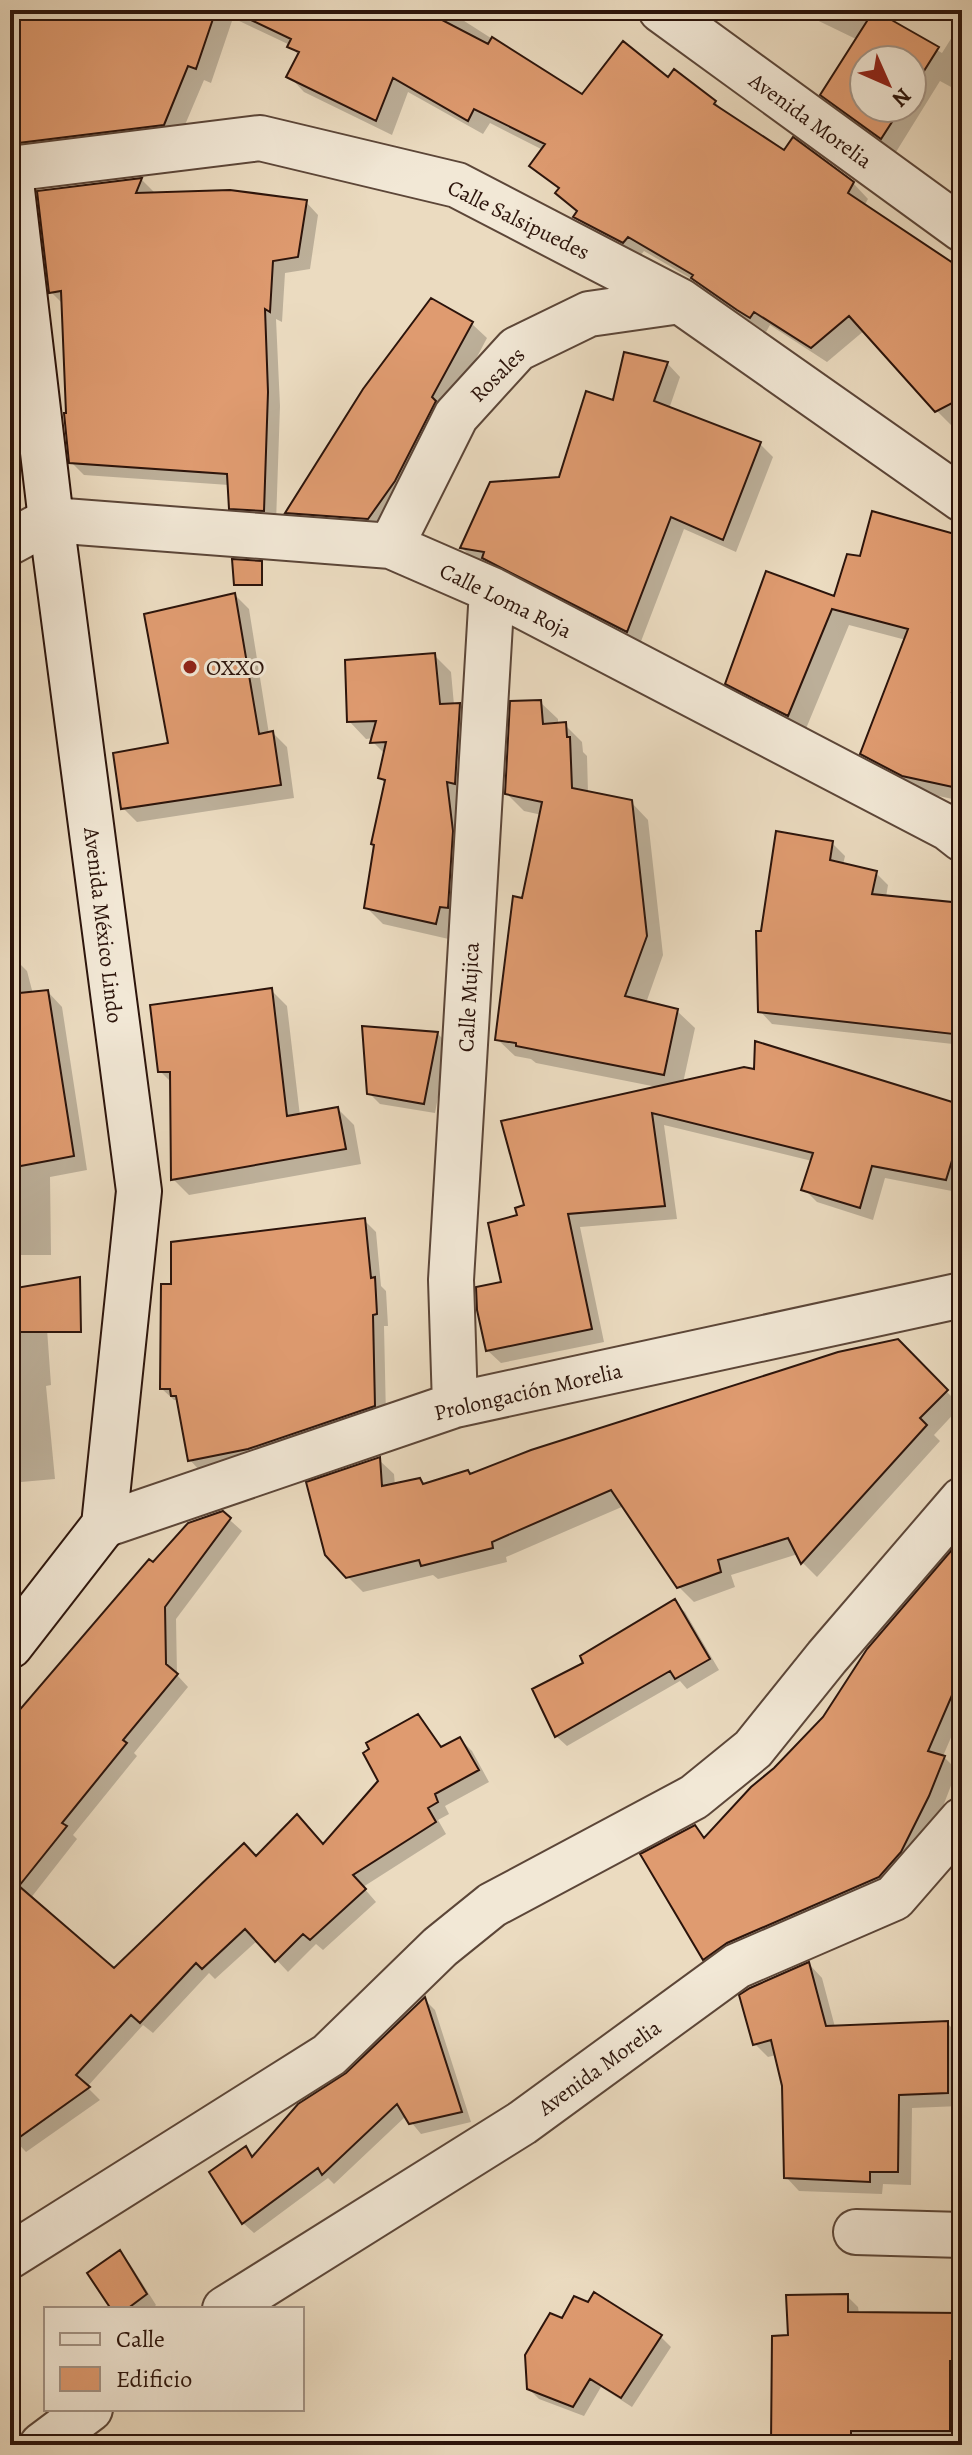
<svg xmlns="http://www.w3.org/2000/svg" width="972" height="2455" font-family="Alegreya,serif">
<style>
.shadow{fill:#0003;fill-rule:evenodd}
.building{fill:#df9b70;stroke:#2c140b;stroke-width:2}
.lines{fill:none;stroke-linecap:round;stroke-linejoin:round}
.street-casing{stroke:#5c4638;stroke-width:48}
.secondary-casing{stroke:#2c140b;stroke-width:48}
.street{stroke:#f2e8d6;stroke-width:44}
.secondary{stroke:#f2e8d6;stroke-width:44}
.poi-dot{fill:#8f2418;stroke:#f2e8d6;stroke-width:3}
.labels{text-anchor:middle;stroke-width:6;stroke-linejoin:round;paint-order:stroke}
.street-label{font-size:22px;fill:#2c140b;stroke:#f2e8d6}
.poi-label{font-size:22px;fill:#2c140b;stroke:#f2e8d6;text-anchor:start}
</style>
<rect width="100%" height="100%" fill="#ebdbc0"/>
<filter id="stains"><feTurbulence type="fractalNoise" baseFrequency=".0025" numOctaves="4"/><feColorMatrix values="0 0 0 0 .2 0 0 0 0 .09 0 0 0 0 .02 0 0 0 .5 -.17"/></filter>
<radialGradient id="worn" r=".72"><stop offset=".6" stop-color="#630" stop-opacity="0"/><stop offset="1" stop-color="#630" stop-opacity=".3"/></radialGradient>
<path class="shadow" d="M10,10h437l136,87 85,-17 47,22 13,13 56,38 69,30 15,16 -4,7 98,66v158l-5,-6 -5,2 -15,-15 -72,-81 -38,32 -57,-37 -4,7 -58,-39 -11,-11 -53,-31 -5,6 -48,-25 -15,-15 2,-5 -20,-19 2,-3 -28,-25 11,-15 -53,-27 -7,11 -75,-42 -16,43 -88,-43 -15,-16 10,-20 -9,-11 -57,-27 -22,65 -7,-3 -25,59 -169,9z
M796,10h95l-5,10 56,33 17,-27 3,2v65l-22,-12 -44,71 -59,-43 -15,-15 36,-54zM864,60h48v48h-48z
M962,128v25l-7,-7z
M142,180l12,12 -1,3 153,7 12,13 -8,54 -25,4 -3,49 -6,-3 4,87 -4,117 -32,-3 -13,-12 -2,-23 -145,-10 -13,-13 -8,-158 -12,-12 -11,-99z
M472,324l15,14 -103,195 -82,-6 -14,-14z
M667,363l13,14 -11,32 90,34 14,14 -37,95 -52,-23 -44,115 -143,-73 -8,-8 -14,-2 -13,-13 98,-69 55,-76z
M962,538v263l-42,-9 -40,-22 -17,-16 43,-114 -57,-15 -44,106 -60,-31 -17,-17 107,-85 27,-40z
M235,595l14,14 20,125 4,-1 14,14 7,51 -157,24 -14,-14 47,-63z
M434,655l17,17 3,33h5l18,17 -24,218 -70,-16 -17,-17 20,-123 -6,-7 5,-23 -12,-12 1,-4 -8,1 -17,-18z
M540,702l18,17v6h7l17,17 1,10 4,4 1,37 43,9 17,18 15,135 -17,48 31,8 18,17 -12,55 279,24v86l-77,-15 -12,42 -56,-18 -13,-13 8,-28 -148,-36 13,94 -97,8 24,115 -103,21 -14,-13 33,-133 6,-11 136,-118 -126,-25 -5,-4 -16,-3 -18,-17 45,-224 -18,-4 -17,-17z
M832,843l13,13 -2,9 33,8 12,12 -2,12 76,8v140l-190,-21 -12,-13 2,-78z
M10,957h3l14,14 6,23 15,-2 14,15 25,163 -37,7 1,78h-41z
M271,990l16,16 13,110 38,-7 16,16 7,39 -172,31 -16,-16 -1,-96 -12,-12z
M438,1034l10,10 -13,69 -55,-9 -11,-11z
M364,1220l12,12 5,54 5,5 2,35h-4l2,91 -185,55 -11,-12 -12,-60h-4l-12,-11 11,-104z
M10,1313l37,16 4,56 -5,1 9,93 -45,4z
M897,1342l64,64 -27,29 6,6 -123,136 -14,-14 -5,-9 -67,21 4,12 -41,15 -15,-15 -55,-81 -118,51 1,5 -69,17 -5,-4 -70,17 -15,-15 31,-117 15,14 1,12 25,-6 5,6 46,-10z
M222,1513l20,18 -66,88 1,56 11,12 -54,66 3,3 -64,79 4,4 -47,60 84,71 142,-112 68,-12 57,-65 37,-64 25,31 17,-9 12,12 17,31 -44,24 4,8 -11,6 8,14 -83,53 13,15 -53,48 -7,-6 -28,28 -30,-32 -43,39 -6,-6 -56,60 -10,-8 -56,62 13,13 -74,52 -16,-17v-402l143,-168z
M962,1543v169l-19,44 14,14 -15,39 -30,55 -195,107 -12,-12 -11,-132 12,12 118,-121z
M674,1602l11,10 34,58 -32,19 -7,-8 -113,65 -11,-10 30,-73z
M809,1964l13,14 13,49 112,-4 13,13v70l-48,2 -1,77 -28,-1 -1,10 -83,-3 -13,-14 -2,-91 -8,-31 -8,2 -13,-13z
M425,2000l10,10 36,112 -50,12 -15,-18 -72,68 -6,-6 -74,55 -11,-10 3,-74 9,8 93,-83z
M120,2253l10,11 26,41 -4,4h-39z
M954,2294h8v151h-189l17,-108 57,-41 11,11 1,7 96,1z
M661,2337l10,10 -39,60 -31,-20 -17,29 -45,-17 -10,-10z"/>
<path class="building" d="M10,10h206l-20,59 -8,-3 -24,59 -154,19z
M230,10h193l65,34 4,-7 90,57 41,-53 45,36 6,-8 42,32 -2,3 70,46 9,-13 61,45 -6,11 114,76v129l-27,14 -86,-96 -38,32 -57,-36 -4,6 -13,-8 -46,-32 2,-3 -65,-38 -5,6 -50,-26 4,-6 -22,-18 4,-5 -30,-22 16,-22 -71,-35 -6,12 -75,-43 -17,43 -90,-44 13,-25 -12,-5 4,-8z
M874,10l65,37 -27,43v-30h-48v48h37l-20,31 -61,-44z
M142,178l-6,15 94,-3 77,10 -9,57 -25,4 -3,51 -5,-3 3,83 -4,119 -35,-2 -2,-35 -158,-11 -5,-50h2l-5,-122 -12,2 -12,-102z
M431,298l42,24 -41,75 4,4 -41,80 -27,38 -83,-6 78,-124z
M624,352l44,10 -14,39 107,41 -38,98 -52,-23 -44,115 -145,-74 2,-6 -24,-4 30,-66 69,-5 27,-86 27,9z
M872,511l90,25v127l-10,29 10,3v94l-60,-13 -42,-22 48,-125 -76,-20 -44,107 -63,-32 41,-113 68,25 13,-42 13,2z
M232,559l30,2v24h-28z
M235,593l24,141 14,-3 8,54 -160,24 -8,-56 55,-10 -24,-129z
M435,653l5,51 20,-1 -5,81 -8,-2 6,49 -5,77 -8,-1 -4,17 -72,-16 10,-63 -3,-1 14,-64 -7,-2 8,-36 -16,1 6,-22 -29,1 -2,-62z
M541,700l2,24 23,-2 1,15h3l2,51 60,12 15,136 -22,60 53,13 -14,66 -148,-29v-3l-21,-3 18,-144 9,2 20,-96 -37,-8 5,-93z
M776,831l57,10 -3,19 47,11 -5,23 90,9v132l-204,-23 -2,-81h5z
M272,988l15,128 51,-9 8,42 -175,31 -1,-108h-12l-8,-67z
M48,990l26,166 -64,12v-174z
M362,1026l76,6 -14,72 -57,-10z
M755,1041l207,64v23l-16,52 -74,-14 -12,42 -59,-18 12,-37 -161,-40 13,93 -97,8 24,115 -106,22 -9,-41 -1,-23 25,-5 -13,-59 29,-8 -2,-7 9,-3 -23,-84 243,-54 10,2z
M365,1218l6,60 4,-1 2,37 -4,1 2,91 -127,43 -60,12 -12,-65h-5l-1,-7h-10l1,-105h10v-42z
M80,1277l1,55h-71v-43z
M898,1339l50,51 -28,28 7,7 -126,139 -13,-26 -70,22 3,12 -44,16 -66,-98 -119,52 1,6 -72,18 -2,-6 -73,18 -21,-23 -19,-73 74,-25 2,29 38,-8 3,6 45,-14 2,4 61,-24 248,-79 59,-19z
M223,1511l8,7 -66,89 1,57 12,10 -55,66 4,3 -65,80 5,3 -48,60 95,82 130,-125 12,13 41,-42 26,30 55,-63 -15,-28 6,-4 -3,-6 52,-29 23,33 19,-10 19,33 -44,24 3,8 -10,6 8,14 -83,53 13,14 -56,51 -7,-6 -28,28 -30,-33 -43,40 -6,-6 -56,60 -9,-8 -55,60 14,12 -80,57v-423l139,-162 4,3 35,-39z
M962,1538v134l-34,79 17,5 -16,40 -28,56 -22,25 -152,66 -24,17 -63,-106 55,-29 9,13 47,-51 23,-19 49,-51 44,-68z
M675,1599l35,60 -35,20 -5,-8 -115,66 -23,-48 51,-26 -3,-7z
M809,1962l17,64 122,-5v72l-49,2 -1,77h-28v10l-86,-4 -2,-92 -11,-46 -18,5 -14,-50 11,-7z
M425,1997l37,115 -53,12 -12,-20 -75,71 -4,-7 -76,56 -33,-52 37,-26 6,11 46,-53 48,-31z
M120,2250l27,44 -20,15h-16l-24,-36z
M594,2292l68,43 -41,63 -31,-19 -17,28 -46,-18 -2,-34 25,-42 12,5 12,-22 14,6z
M848,2294v18l114,1v48h-12v70h-99v14h-80l1,-109 16,-1 -2,-40z"/>
<g class="lines">
<g class="street-casing">
<path id="street" d="M661,10l301,219
M10,169l250,-31 197,47 223,116 282,198
M10,542l41,-22 340,26 101,44 456,238 14,11
M391,546l65,-130 61,-67 72,-35 91,-13
M455,1405l-4,-125 41,-690
M104,1525l351,-120 507,-110
M856,2232l106,3
M10,2256l319,-201 111,-108 52,-42 202,-108 59,-48 74,-92 135,-157
M225,2309l297,-186 215,-157 157,-68 68,-78
M42,2445l48,-36"/>
</g>
<g class="secondary-casing">
<path id="secondary" d="M10,173l41,347 88,671 -35,334 -94,121"/>
</g>
<use href="#street" class="street"/>
<use href="#secondary" class="secondary"/>
</g>
<circle class="poi-dot" cx="190" cy="667" r="8"/>
<g class="labels">
<g class="street-label">
<text transform="translate(811 120) rotate(36)" y="8">Avenida Morelia</text>
<text transform="translate(519 219) rotate(26)" y="8">Calle Salsipuedes</text>
<text transform="translate(497 374) rotate(-45)" y="8">Rosales</text>
<text transform="translate(506 600) rotate(26)" y="8">Calle Loma Roja</text>
<text transform="translate(104 925) rotate(83)" y="8">Avenida México Lindo</text>
<text transform="translate(468 997) rotate(-87)" y="8">Calle Mujica</text>
<text transform="translate(528 1391) rotate(-13)" y="8">Prolongación Morelia</text>
<text transform="translate(599 2067) rotate(-36)" y="8">Avenida Morelia</text>
</g>
<g class="poi-label">
<text x="206" y="675">OXXO</text>
</g>
</g>
<rect width="972" height="2455" fill="none" stroke="#ebdbc0" stroke-width="40"/>
<rect x="12" y="12" width="948" height="2431" fill="none" stroke="#2c140b" stroke-width="4"/>
<rect x="20" y="20" width="932" height="2415" fill="none" stroke="#2c140b" stroke-width="2"/>
<rect x="44" y="2307" width="260" height="104" fill="#f2e8d6" stroke="#a39385" stroke-width="2"/>
<rect x="60" y="2333" width="40" height="12" fill="#f2e8d6" stroke="#a39385" stroke-width="2"/>
<text x="116" y="2347" font-size="24" fill="#2c140b">Calle</text>
<rect x="60" y="2367" width="40" height="24" fill="#df9b70" stroke="#a39385" stroke-width="2"/>
<text x="116" y="2387" font-size="24" fill="#2c140b">Edificio</text>
<g transform="translate(888 84) rotate(135)"><circle r="38" fill="#f2e8d6" stroke="#a39385" stroke-width="2"/>
<path d="M0-6L14 30L0 20L-14 30Z" fill="#8f2418"/>
<text y="-12" font-size="22" font-weight="bold" text-anchor="middle" fill="#2c140b">N</text>
</g>
<rect width="100%" height="100%" filter="url(#stains)"/>
<rect width="100%" height="100%" fill="url(#worn)"/>
</svg>
